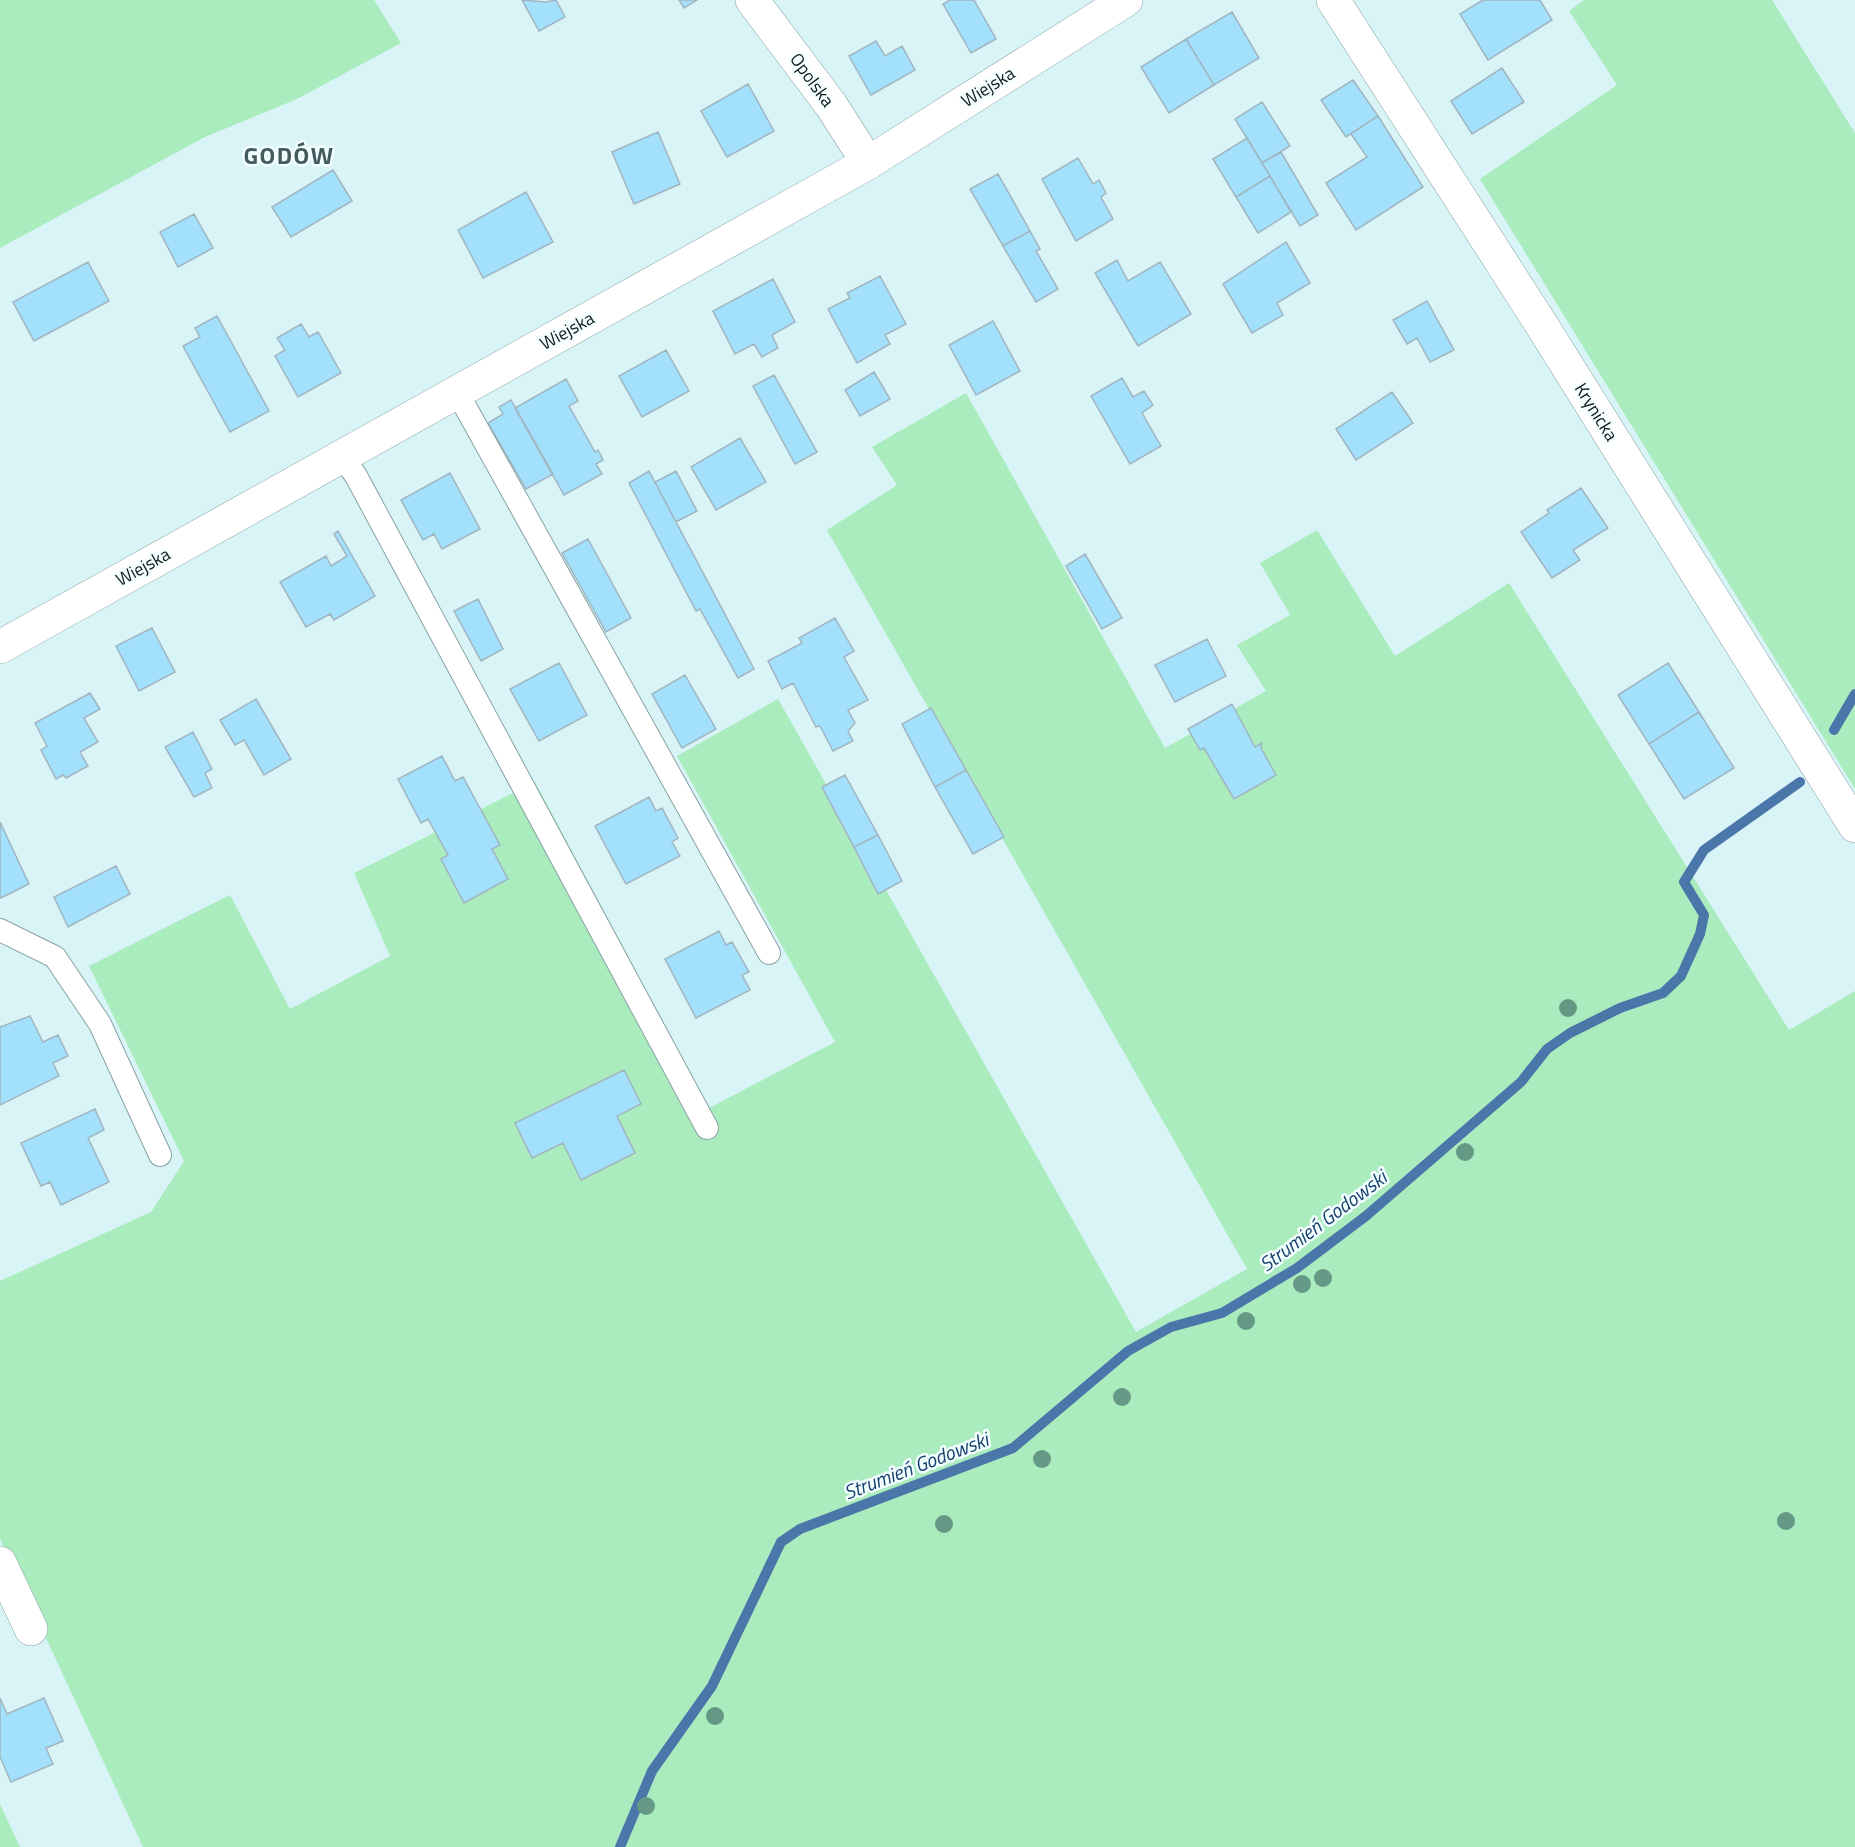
<svg xmlns="http://www.w3.org/2000/svg" width="1855" height="1847" font-family="'Titillium Web',sans-serif">
<style>
.green{fill:#aaecbe}
.lines{fill:none;stroke-linecap:round;stroke-linejoin:round}
.stream{stroke:#4a76a9;stroke-width:10}
.building{fill:#a2e0fc;stroke:#a0b5c0;stroke-width:1.5}
.lane-casing{stroke:#89a2a4;stroke-width:24}
.street-casing{stroke:#89a2a4;stroke-width:34}
.secondary-casing{stroke:#89a2a4;stroke-width:34}
.lane{stroke:#fff;stroke-width:22}
.street{stroke:#fff;stroke-width:33}
.secondary{stroke:#fff;stroke-width:33}
.tree{fill:#659986}
.labels{text-anchor:middle;stroke-width:5;stroke-linejoin:round;paint-order:stroke}
.street-label{font-size:18px;fill:#10191a;stroke:#f3feff}
.water-label{font-size:20px;font-style:italic;fill:#184170;stroke:#f3feff}
.district-label{font-size:24px;font-weight:bold;letter-spacing:1.5px;fill:#435b5d;stroke:#f3feff}
</style>
<rect width="100%" height="100%" fill="#d9f4f7"/>
<path class="green" d="M0,0h374l27,43 -104,56 -92,38 -205,111z
M1584,0h188l83,133v656l-375,-610 137,-94 -48,-74z
M966,393l199,355 101,-57 -29,-46 53,-30 -30,-52 57,-33 78,126 114,-73 280,447 66,-39v856h-1712l-143,-308v-258l151,-69 33,-51 -95,-195 141,-71 60,114 100,-53 -36,-83 181,-91 174,326 126,-66 -158,-286 101,-57 358,633 111,-63 -420,-739 70,-45 -25,-38z
M0,1804l20,43h-20z"/>
<g class="lines">
<path class="stream" d="M1834,730l21,-36
M620,1847l32,-76 60,-85 69,-144 19,-13 213,-81 115,-97 43,-24 51,-14 75,-45 69,-52 155,-134 26,-33 23,-16 50,-25 43,-15 18,-17 19,-42 4,-19 -20,-33 20,-32 96,-68"/>
</g>
<path class="building" d="M522,0l24,2 10,-2 9,17 -26,14z
M679,0h18l-13,8z
M950,0h24l22,39 -25,14 -28,-49z
M1483,0h57l12,20 -64,40 -28,-46z
M1232,12l27,46 -45,27 -28,-46z
M1186,39l28,46 -45,28 -28,-46z
M876,41l9,15 17,-10 13,24 -44,25 -22,-39z
M1502,68l22,34 -52,32 -21,-33z
M1353,80l25,36 -32,21 -25,-37z
M748,84l26,47 -47,26 -26,-46z
M1262,102l28,44 -28,17 -27,-44z
M1378,116l45,71 -67,43 -30,-47 41,-26 -16,-23z
M658,132l22,52 -46,20 -22,-52z
M1247,138l23,38 -34,21 -23,-38z
M1281,152l37,63 -18,11 -38,-63z
M1078,158l15,26 6,-4 7,13 -5,4 12,22 -37,22 -34,-62z
M333,170l19,31 -61,36 -19,-30z
M998,174l32,57 -27,15 -33,-57z
M1270,176l21,36 -33,21 -22,-36z
M526,192l27,50 -70,36 -25,-48z
M194,214l19,34 -35,19 -18,-35z
M1030,231l10,18 -4,2 22,38 -22,13 -33,-56z
M1286,242l24,41 -33,20 6,12 -31,18 -29,-49z
M1117,260l11,21 32,-19 31,52 -53,32 -43,-73z
M88,262l21,39 -75,40 -21,-39z
M880,276l26,48 -21,11 5,9 -33,19 -29,-54 22,-11 -3,-5z
M773,279l22,43 -23,13 6,13 -16,9 -8,-13 -19,10 -22,-43z
M1427,301l27,49 -24,12 -13,-24 -10,6 -14,-24z
M217,316l52,95 -39,21 -47,-86 17,-9 -5,-9z
M993,321l27,50 -44,24 -27,-50z
M301,324l8,13 9,-5 23,41 -43,24 -23,-41 10,-6 -8,-12z
M666,350l23,41 -47,26 -23,-41z
M874,372l16,27 -30,17 -15,-26z
M774,375l43,77 -22,12 -42,-78z
M1122,378l11,19 11,-6 9,14 -11,8 19,33 -31,18 -39,-68z
M566,379l12,22 -9,5 26,46 3,-2 5,10 -7,4 6,10 -38,21 -49,-87z
M1392,392l21,31 -57,37 -20,-31z
M511,400l42,74 -27,15 -38,-66 15,-9 -4,-7z
M740,438l26,44 -50,28 -25,-43z
M649,471l105,198 -16,9 -38,-69 -4,2 -67,-128z
M676,471l21,40 -21,11 -21,-40z
M450,473l30,56 -38,20 -8,-15 -11,6 -22,-40z
M1581,488l27,40 -35,22 7,10 -28,18 -31,-46 28,-19 -2,-3z
M338,531l37,65 -41,24 -4,-6 -24,13 -26,-45 46,-26 5,10 16,-10 -13,-22z
M588,539l43,79 -25,14 -44,-79z
M1085,554l37,64 -20,11 -36,-63z
M478,599l25,50 -22,12 -27,-50z
M835,618l19,33 -10,6 24,43 -20,10 7,13 -7,8 5,10 -20,10 -13,-25 -4,1 -23,-44 -11,6 -14,-28 34,-18 -3,-5z
M152,628l23,44 -36,19 -23,-45z
M1207,639l19,37 -51,26 -20,-37z
M559,663l28,52 -48,26 -29,-52z
M1668,663l31,49 -50,32 -31,-49z
M685,675l31,54 -34,19 -30,-54z
M90,693l10,16 -16,9 14,24 -18,10 8,14 -22,12 -3,-3 -7,4 -15,-29 6,-4 -12,-23z
M256,699l35,60 -27,16 -20,-35 -9,5 -15,-25z
M1232,704l23,43 7,-4 -1,5 15,27 -42,24 -30,-51 -4,2 -12,-21z
M931,708l35,62 -31,17 -33,-63z
M1699,712l35,56 -50,31 -35,-55z
M193,732l19,37 -7,4 7,15 -18,9 -29,-50z
M442,756l13,25 8,-4 37,68 -8,4 16,30 -44,24 -23,-44 7,-4 -20,-36 -7,4 -23,-44z
M966,770l38,67 -31,17 -38,-67z
M845,775l33,60 -24,12 -32,-60z
M649,797l7,14 6,-3 16,30 -6,4 8,14 -54,28 -31,-58z
M0,822l29,62 -28,14 -1,-2z
M878,835l24,46 -24,13 -24,-47z
M116,866l14,28 -62,33 -14,-30z
M719,931l7,14 6,-3 17,30 -7,3 8,15 -54,28 -31,-59z
M30,1016l13,26 15,-7 10,21 -15,7 6,13 -59,29v-78z
M624,1070l17,34 -24,12 18,37 -54,27 -18,-37 -31,15 -17,-35z
M95,1109l9,21 -16,8 21,44 -48,23 -11,-23 -9,4 -20,-43z
M0,1698l7,16 37,-16 19,43 -17,7 7,16 -42,18 -11,-25z"/>
<g class="lines">
<g class="lane-casing">
<path id="lane" d="M457,392l312,561
M342,456l14,20 351,652
M0,930l55,27 45,67 60,131"/>
</g>
<g class="street-casing">
<path id="street" d="M752,0l79,105 37,58
M1333,0l208,324 314,502
M0,1563l31,66"/>
</g>
<g class="secondary-casing">
<path id="secondary" d="M0,647l868,-484 258,-163"/>
</g>
<use href="#lane" class="lane"/>
<use href="#street" class="street"/>
<use href="#secondary" class="secondary"/>
</g>
<g class="tree">
<circle cx="1568" cy="1008" r="9"/>
<circle cx="1465" cy="1152" r="9"/>
<circle cx="1323" cy="1278" r="9"/>
<circle cx="1302" cy="1284" r="9"/>
<circle cx="1246" cy="1321" r="9"/>
<circle cx="1122" cy="1397" r="9"/>
<circle cx="1042" cy="1459" r="9"/>
<circle cx="1786" cy="1521" r="9"/>
<circle cx="944" cy="1524" r="9"/>
<circle cx="715" cy="1716" r="9"/>
<circle cx="646" cy="1806" r="9"/>
</g>
<g class="labels">
<g class="street-label">
<text transform="translate(812 80) rotate(54)" y="6">Opolska</text>
<text transform="translate(988 87) rotate(-32)" y="6">Wiejska</text>
<text transform="translate(567 331) rotate(-29)" y="6">Wiejska</text>
<text transform="translate(1596 412) rotate(58)" y="6">Krynicka</text>
<text transform="translate(143 567) rotate(-29)" y="6">Wiejska</text>
</g>
<g class="water-label">
<text transform="translate(1323 1221) rotate(-37)" y="7">Strumień Godowski</text>
<text transform="translate(916 1466) rotate(-21)" y="7">Strumień Godowski</text>
</g>
<g class="district-label">
<text x="289" y="164">GODÓW</text>
</g>
</g>
</svg>
